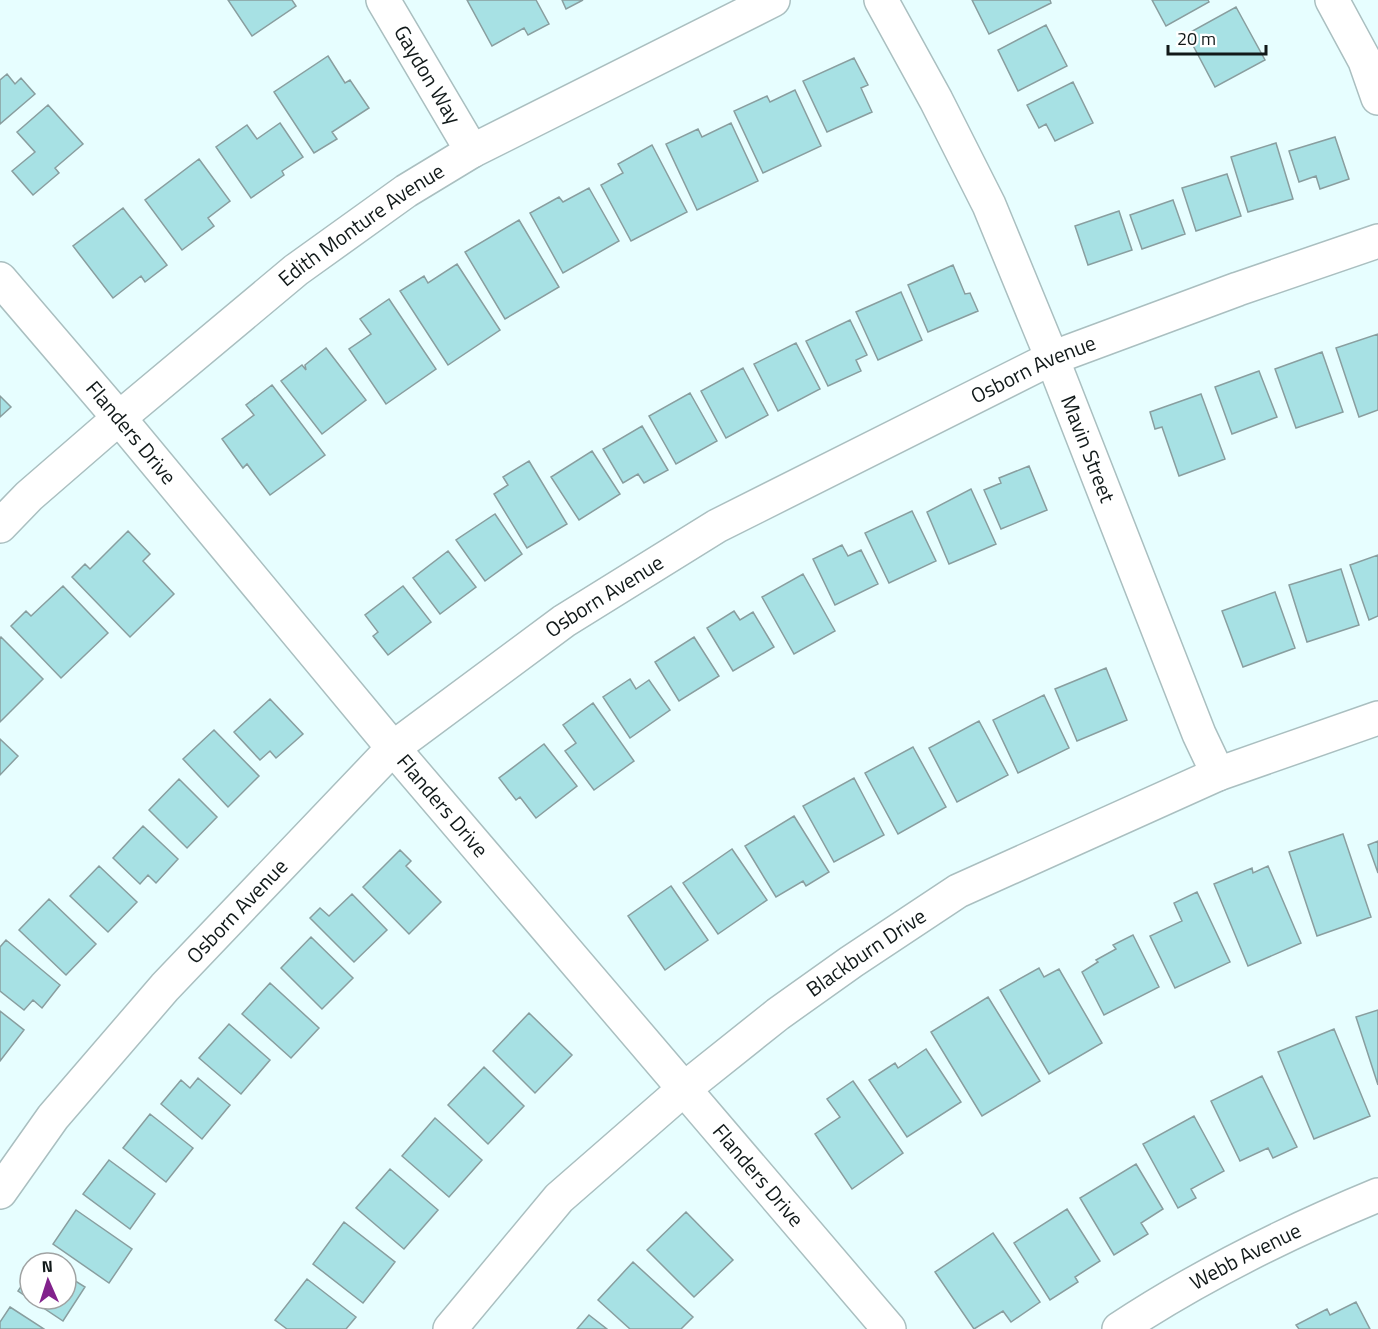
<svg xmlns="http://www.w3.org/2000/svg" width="1378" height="1329" font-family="'Titillium Web',sans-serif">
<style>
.building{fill:#a7e1e4;stroke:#899e9f;stroke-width:1.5}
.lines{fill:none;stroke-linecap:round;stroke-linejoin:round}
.minor-casing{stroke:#aabfc0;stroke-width:36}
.minor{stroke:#fff;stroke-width:33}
.labels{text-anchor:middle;stroke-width:4.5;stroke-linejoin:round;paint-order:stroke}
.street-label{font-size:21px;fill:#111919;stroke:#fff}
</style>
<rect width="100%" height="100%" fill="#e7feff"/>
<path class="building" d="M228,0h64l4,6 -44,30z
M467,0h69l13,24 -21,11 -4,-7 -32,18z
M562,0h21l-17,9z
M972,0h78l1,3 -62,31z
M1152,0h56l1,2 -43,24z
M1236,7l29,53 -50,27 -28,-53z
M1046,25l21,41 -49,25 -20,-41z
M328,56l17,27 5,-3 19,28 -37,24 5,7 -23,14 -40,-61z
M854,58l14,27 -7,3 11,24 -45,20 -24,-51z
M7,74l8,10 6,-6 14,16 -35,30v-44z
M1073,82l20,41 -38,18 -9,-17 -7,4 -12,-23z
M795,90l26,56 -58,27 -29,-62 33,-15 3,6z
M48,105l35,39 -28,24 4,5 -26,22 -21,-24 23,-19 -18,-20z
M280,123l23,34 -21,14 2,4 -33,23 -35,-51 31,-22 10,14z
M731,123l27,58 -61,29 -31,-66 32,-15 4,8z
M1335,137l14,42 -29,10 -4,-13 -17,6 -10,-31z
M1276,143l17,56 -45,13 -17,-55z
M652,145l35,67 -56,29 -30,-56 22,-12 -5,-9z
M199,159l31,42 -22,17 6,8 -32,24 -37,-50z
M1227,174l14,42 -45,15 -14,-43z
M589,188l30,53 -56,32 -33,-60 29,-16 4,5z
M1173,200l12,34 -43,15 -12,-34z
M123,208l44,57 -22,17 -4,-6 -28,22 -40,-52z
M1119,211l13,39 -44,15 -13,-39z
M519,220l40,67 -54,32 -40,-67z
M457,264l43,66 -52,35 -48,-74 24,-15 4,7z
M953,265l12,29 5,-1 8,18 -50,21 -20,-47z
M901,292l21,48 -44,20 -22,-48z
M389,299l47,70 -50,35 -37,-55 22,-15 -11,-15z
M850,320l17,35 -11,5 5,11 -33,15 -22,-45z
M1378,334v76l-19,7 -23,-69z
M796,343l24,46 -42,22 -24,-47z
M326,348l40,52 -44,34 -41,-53 21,-16 4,5 -1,-5z
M1322,352l21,60 -47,16 -21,-59z
M743,368l25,47 -42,23 -25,-47z
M1259,371l18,46 -45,17 -17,-47z
M272,385l53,70 -55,40 -23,-31 -4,4 -21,-29 32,-24 -8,-10z
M690,393l27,48 -41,23 -27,-48z
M1201,394l24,65 -46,17 -17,-49 -7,2 -5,-17z
M0,396l11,11 -11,10z
M642,426l26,44 -24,13 -6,-9 -15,9 -20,-34z
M592,451l28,43 -41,26 -28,-43z
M529,461l38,63 -40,24 -33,-54 14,-9 -5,-8z
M1029,466l18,44 -46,19 -17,-39 17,-7 -2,-5z
M971,489l25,55 -47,20 -22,-52z
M912,511l24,50 -47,22 -24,-50z
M495,514l27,40 -37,27 -29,-41z
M128,531l22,23 -7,7 31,33 -44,43 -58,-60 13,-13 5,5z
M842,545l6,11 13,-6 17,34 -43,21 -22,-46z
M448,551l28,36 -36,27 -27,-36z
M1378,555v61l-9,4 -19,-55z
M1341,569l18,56 -52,17 -18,-57z
M803,574l32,57 -41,23 -32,-57z
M63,586l45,47 -47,45 -50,-52 15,-15 5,5z
M403,586l28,36 -43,33 -15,-19 5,-4 -13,-17z
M1275,592l20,56 -52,19 -21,-56z
M734,611l6,9 13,-8 21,35 -41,24 -26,-43z
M1,637l42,42 -43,43v-83z
M694,637l25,39 -40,25 -24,-39z
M1106,668l21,52 -50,21 -22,-52z
M630,679l6,10 13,-9 21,30 -40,28 -27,-41z
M1044,695l25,53 -51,25 -25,-53z
M270,699l33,35 -27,24 -6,-7 -10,9 -26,-28z
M593,703l41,58 -40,29 -29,-39 11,-8 -13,-18z
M979,721l29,54 -51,27 -28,-54z
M214,730l45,46 -31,31 -45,-48z
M0,739l18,17 -18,19z
M544,744l33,42 -41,32 -16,-21 -4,3 -17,-22z
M913,747l33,60 -48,27 -33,-61z
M854,778l30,57 -50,27 -31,-56z
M179,779l38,38 -30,31 -38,-38z
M794,816l35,56 -23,14 -3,-5 -27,16 -31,-51z
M143,826l35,33 -22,24 -8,-8 -8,9 -27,-26z
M1343,834l28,83 -54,19 -28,-84z
M1378,841v32l-10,-28z
M732,849l35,51 -49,34 -35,-51z
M400,850l11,11 -5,5 35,36 -32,32 -46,-47z
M99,866l38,36 -29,30 -38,-36z
M1268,866l33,77 -53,23 -34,-82 38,-16 1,5z
M671,886l37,54 -43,30 -37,-54z
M1197,892l33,70 -55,26 -25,-52 32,-15 -8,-18z
M352,894l35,36 -33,32 -44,-44 10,-10 9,8z
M49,899l47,45 -30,31 -47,-45z
M1133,935l26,52 -55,28 -22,-43 16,-10 -2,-2 20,-11 -3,-4z
M311,937l42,41 -31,31 -41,-41z
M6,940l54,45 -18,23 -9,-8 -9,10 -24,-19v-44z
M1039,968l5,9 15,-8 43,74 -53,31 -49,-84z
M270,983l49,45 -28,30 -49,-44z
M988,997l52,84 -58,35 -51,-84z
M1378,1010v75l-22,-68z
M0,1011l24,19 -24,31z
M529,1013l43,42 -37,38 -42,-42z
M229,1024l41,36 -29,34 -42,-36z
M1334,1029l36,87 -56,23 -36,-87z
M926,1049l35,53 -54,35 -38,-57 26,-17 3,5z
M484,1067l40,39 -36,38 -40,-39z
M1262,1076l35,71 -24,11 -5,-10 -28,13 -29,-60z
M198,1078l32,27 -28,34 -41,-35 20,-24 9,8z
M853,1081l50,72 -51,36 -37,-55 25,-17 -13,-18z
M150,1114l43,34 -27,34 -43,-34z
M1194,1116l30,55 -33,18 5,9 -18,10 -35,-64z
M435,1118l47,42 -33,37 -47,-41z
M109,1160l46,34 -25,35 -47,-35z
M1136,1164l27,45 -22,14 7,11 -34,21 -34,-57z
M390,1169l48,41 -34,39 -48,-41z
M1067,1209l33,52 -25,16 3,5 -28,18 -36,-57z
M76,1210l56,39 -23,34 -56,-39z
M686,1212l47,48 -39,37 -47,-47z
M344,1222l51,40 -32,41 -50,-39z
M993,1233l47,69 -29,20 -8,-11 -29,18 -39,-57z
M633,1262l60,55 -12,12h-51l-32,-29z
M30,1273v26h36v-24l19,12 -22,34 -45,-30z
M307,1279l49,38 -10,12h-59l-12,-9z
M1356,1302l14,27h-71l-3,-4 31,-16 3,6z
M10,1307l34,22h-44v-7z
M589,1315l18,14h-30z"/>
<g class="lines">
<g class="minor-casing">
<g id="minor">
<path id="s1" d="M383,0l89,151"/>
<path id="s2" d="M881,0l55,100 53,105 63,153 147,376 19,40"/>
<path d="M1332,0l33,61 13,37"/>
<path id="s3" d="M0,279l119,139 274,330 496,581"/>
<path id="s4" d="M0,526l29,-30 90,-78 177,-148 110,-79 66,-40 301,-151"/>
<path id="s5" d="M0,1192l53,-75 112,-130 228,-239 171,-127 153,-95 335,-168 186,-69 140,-48"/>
<path id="s6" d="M450,1329l109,-131 125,-109 94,-75 73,-52 107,-71 260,-117 160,-56"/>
<path id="s7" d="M1119,1329c82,-54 169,-97 259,-134"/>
</g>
</g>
<use href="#minor" class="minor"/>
</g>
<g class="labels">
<g class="street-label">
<text dy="7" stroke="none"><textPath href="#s1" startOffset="87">Gaydon Way</textPath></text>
<text dy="7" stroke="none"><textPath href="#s4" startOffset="471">Edith Monture Avenue</textPath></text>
<text dy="7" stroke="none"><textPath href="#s5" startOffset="1340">Osborn Avenue</textPath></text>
<text dy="7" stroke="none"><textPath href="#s3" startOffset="202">Flanders Drive</textPath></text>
<text dy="7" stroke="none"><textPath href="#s2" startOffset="495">Mavin Street</textPath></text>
<text dy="7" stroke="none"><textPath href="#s5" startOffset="854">Osborn Avenue</textPath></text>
<text dy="7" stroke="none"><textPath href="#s3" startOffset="688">Flanders Drive</textPath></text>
<text dy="7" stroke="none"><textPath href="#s5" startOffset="368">Osborn Avenue</textPath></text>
<text dy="7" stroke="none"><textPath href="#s6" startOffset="564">Blackburn Drive</textPath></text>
<text dy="7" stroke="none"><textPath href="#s3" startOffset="1174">Flanders Drive</textPath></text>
<text dy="7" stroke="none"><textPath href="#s7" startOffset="146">Webb Avenue</textPath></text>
</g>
</g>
<g transform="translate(48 1281) rotate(357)"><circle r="28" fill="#ffffff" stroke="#a0a3a3" stroke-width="1.5"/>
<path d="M0-4.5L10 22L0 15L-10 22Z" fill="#82228c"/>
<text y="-9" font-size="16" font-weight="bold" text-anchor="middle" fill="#111919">N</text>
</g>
<path d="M1168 45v9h98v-9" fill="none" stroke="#111919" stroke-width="3"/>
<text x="1177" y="45" font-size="18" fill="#111919" stroke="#ffffff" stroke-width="4.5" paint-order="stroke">20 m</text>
</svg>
